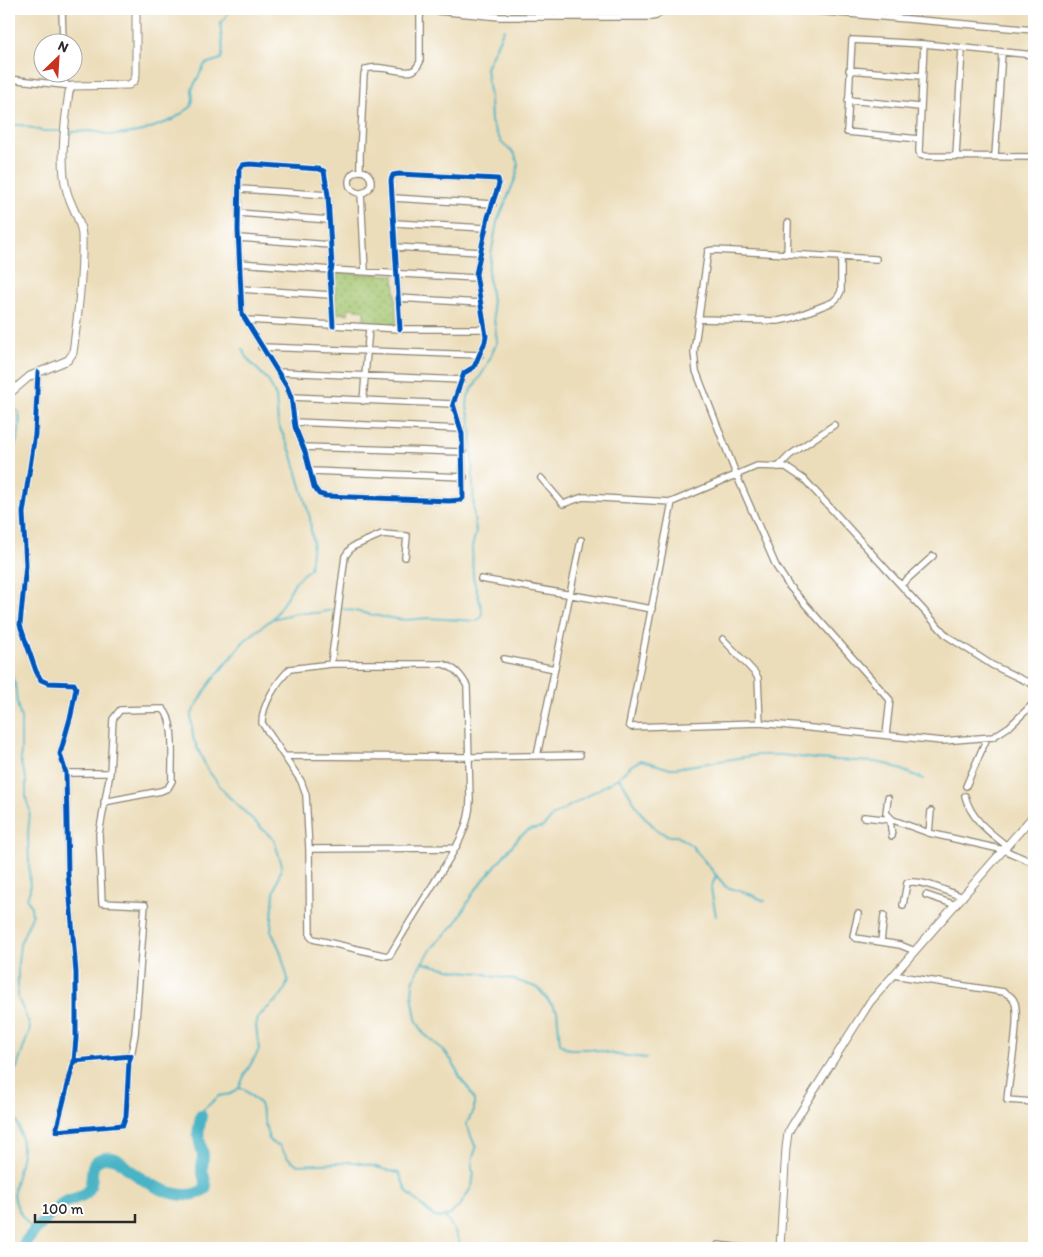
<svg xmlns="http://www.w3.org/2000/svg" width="1043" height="1257" font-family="Itim,sans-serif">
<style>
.park{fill:url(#park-dots);stroke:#66774c}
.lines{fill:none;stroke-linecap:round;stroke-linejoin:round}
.stream{stroke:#48b4c5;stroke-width:2}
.river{stroke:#48b4c5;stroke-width:12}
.minor-casing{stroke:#8c8472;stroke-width:8}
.tertiary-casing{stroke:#8c8472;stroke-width:9}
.minor{stroke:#fff;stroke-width:5.5}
.tertiary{stroke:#fff;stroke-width:7}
.cycleway-casing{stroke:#fff;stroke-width:8}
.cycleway{stroke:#0057b8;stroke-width:5}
</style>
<defs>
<pattern id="park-dots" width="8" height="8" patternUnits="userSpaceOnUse" patternTransform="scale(1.25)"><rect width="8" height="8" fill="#a1c36c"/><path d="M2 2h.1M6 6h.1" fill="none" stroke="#839f59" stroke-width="1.8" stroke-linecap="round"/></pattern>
</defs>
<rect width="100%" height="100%" fill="#fff"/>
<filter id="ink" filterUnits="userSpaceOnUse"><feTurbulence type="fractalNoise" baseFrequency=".02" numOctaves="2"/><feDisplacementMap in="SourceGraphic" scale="10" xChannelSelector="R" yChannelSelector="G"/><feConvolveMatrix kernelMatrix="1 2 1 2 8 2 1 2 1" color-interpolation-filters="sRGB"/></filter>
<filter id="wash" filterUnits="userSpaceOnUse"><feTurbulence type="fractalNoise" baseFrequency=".0096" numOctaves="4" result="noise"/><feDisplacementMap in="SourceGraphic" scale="20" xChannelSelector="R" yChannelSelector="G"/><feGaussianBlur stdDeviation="1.12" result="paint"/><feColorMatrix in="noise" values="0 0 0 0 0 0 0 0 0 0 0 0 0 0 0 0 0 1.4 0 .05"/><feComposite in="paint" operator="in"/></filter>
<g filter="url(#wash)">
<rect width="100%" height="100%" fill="#ecddba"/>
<path class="park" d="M334,273l60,2 3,50h-33v-15l-15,-2 -1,6 -12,-1z"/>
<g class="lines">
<path class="stream" d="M9,125h12l21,6h18
M70,132l22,-1 18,4 16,-1 17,-3 29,-11 19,-13 2,-7 -1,-11 13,-25 16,-5c5,-13 -2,-24 0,-37l4,-4 5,-9
M242,349l8,13 18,18 8,17 2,27 13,28 19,66 1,13 2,10 -3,28c-15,9 -17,18 -26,32 -3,6 -8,12 -11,18
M9,403l10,10c2,14 -1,32 -10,41
M340,608l43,9 22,3 24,-2 47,3 6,-4v-7l-9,-33 -1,-30 4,-15 -2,-15 -3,-93 -4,-17 1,-11 18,-29 11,-25 -9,-71 9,-49 19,-45 2,-12 -3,-11 -13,-11 -11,-21 -1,-23 -4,-31 18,-39
M9,671l6,13 2,19 4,16v45l5,14v20l4,12 -2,25 2,55 -3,8 4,9 1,9 -12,28 -2,19v35l10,23 2,8 -13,38 -8,15
M618,778l5,5 17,29 17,18 12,6h8l14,9 35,42 21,6 18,8
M716,916l-5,-27 5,-14
M423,963l35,8 24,2 9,3 21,3 26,9 19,23 3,32 6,5 5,1h20l27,6 28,3
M239,1088l5,1 16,15 9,35 5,5 5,1 8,12 11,8 45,-2c12,-5 42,8 56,10l8,19 26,24 8,2 9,-3 11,-11 11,-18 2,-13 -2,-4v-8l4,-13 -10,-24 8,-13v-11l-5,-11 -7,-8 -10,-20 -10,-12 -19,-16 -7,-14 -4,-24 1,-12 6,-16 14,-20 23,-24 17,-30 47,-57 9,-6 14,-3 11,-12 64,-37 14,-13 9,-5 26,8h9l81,-13h24l35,4 59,3 15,3 33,14
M9,1101c6,13 14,35 13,49 -1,27 -18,40 1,67 4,5 7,10 12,15
M201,1116l2,-6 16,-14 12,-2 8,-6 6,-14 14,-24 -3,-24 2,-8 5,-6 16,-14 6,-8 3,-11 -8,-29 -9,-19 3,-38 8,-28 -8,-25 -48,-46 -19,-25 -14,-31 -2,-23 19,-32 34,-42 28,-22 24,-6h21l19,-4
M445,1217c7,9 14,20 16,31"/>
<path class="river" d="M22,1248c3,-8 33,-40 41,-45 6,-3 12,-4 18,-7 19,-8 3,-32 20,-37 5,-2 10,-2 15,0 6,3 10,9 15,12 18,14 52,34 74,18l1,-4 -4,-15 1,-15 -5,-21 3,-18"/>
</g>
</g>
<g filter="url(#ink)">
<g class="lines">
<g class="minor-casing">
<path id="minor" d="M62,9l1,33
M792,9l242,21
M924,44l-5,107 1,4 4,1 110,1
M849,70l73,6
M64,72l1,13
M9,79l63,7
M848,100l72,7
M919,139l-72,-7 5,-92 72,4 110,11
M956,156l6,-108
M995,156l7,-104
M360,170v-15l4,-81 2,-5c16,-5 34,5 46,2 4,-1 6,-6 8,-9v-45l1,-4 5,-3 74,7h151l5,-1 8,-7
M349 182a11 11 0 1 1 22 0a11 11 0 1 1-22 0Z
M240,189l88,6
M361,193l4,78
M393,198l100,6
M238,213l91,7
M394,223l91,5
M239,238l92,7
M395,247l85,5
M787,254l1,-31
M876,259l-162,-9 -6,1 -14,101 2,19 40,103 40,92 13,20 101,114 -4,35
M240,263l91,7 145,8
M241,289l90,6
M398,298l82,5
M698,319l80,2 14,-3 41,-16 5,-5 3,-6v-33
M246,320l154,9h84
M333,326l-3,-52 2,-7 -4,-72 -4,-24 -5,-2 -69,-5 -8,1 -3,5 -1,60 4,84 45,73 4,10 4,30 10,25 9,35 5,7 7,2 123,5 12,-1 2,-2 -1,-64 -9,-30 11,-31 10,-6 11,-25 1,-6 -10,-62 12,-57 11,-33 -1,-5 -99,-5 -6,1 -2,5 9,149
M261,347l219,8
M38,372l-3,62 -12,79 3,52 -6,60 16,46 5,9 7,3 26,1 2,4 -5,27 -11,39 6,19 2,101 8,99v65l-2,23 -18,70 67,-6 3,-9 3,-55 2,-5 -57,5
M278,372l184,8
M291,397l162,7
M363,401l6,-73
M294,422l167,7
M303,447l160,5
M778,467l12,-12 44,-30
M311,471l153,6
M541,478l22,26 20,-7 89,5 85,-36 29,1 19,13 142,156 45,29 42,20
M672,502l-43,223 2,2 129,-4 182,18 51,-4 17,-11 24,-23
M481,579l171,30
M901,585l32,-29
M723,639l32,34 3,5 2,45
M504,659l51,10
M331,664h112c12,4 18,11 24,22l3,114c0,33 -23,61 -39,88 -14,22 -28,45 -41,67l-3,1 -74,-17 -3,-3 -1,-87 -3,-54 -5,-14 -39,-58c0,-19 15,-41 28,-54z
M331,664l14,-108 7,-9 30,-13 25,2 -2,21
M285,756l185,1 110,-2
M537,756l44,-216
M66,773h44l-11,61 3,69 43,2 -10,129 -4,22
M966,786l21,-48
M965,796c6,23 24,36 42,50
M888,798l-2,15 7,7
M104,802l57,-11 7,-3 4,-7c-1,-18 4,-61 -9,-72l-43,1 -7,9 -3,54
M864,817l29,3 36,13 75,17 30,13
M890,820l2,16
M929,833l2,-22
M309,849l146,-1
M926,895l30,10
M903,905l4,-22c12,-5 43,10 56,14
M858,914l-5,22 2,2 45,7 15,6
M881,942l3,-27
M893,975l111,17c5,3 9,5 11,11 5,19 -6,74 -8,97l27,2
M718,1245l25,3"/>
</g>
<g class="tertiary-casing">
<path id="tertiary" d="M9,394l21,-18 38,-16 5,-7c5,-39 10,-79 9,-118 -1,-15 -11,-29 -15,-43 -8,-27 -2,-72 2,-100l3,-6 57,-1 5,-4 2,-6v-66
M780,1248l6,-100 2,-15 5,-9 77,-122 164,-187"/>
</g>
<use href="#minor" class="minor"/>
<use href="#tertiary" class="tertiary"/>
<g class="cycleway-casing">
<path id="cycleway" d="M333,326l-3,-52 2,-7 -4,-72 -4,-24 -5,-2 -69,-5 -8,1 -3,5 -1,60 4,84 45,73 4,10 4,30 10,25 9,35 5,7 7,2 123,5 12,-1 2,-2 -1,-64 -9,-30 11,-31 10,-6 11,-25 1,-6 -10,-62 12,-57 11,-33 -1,-5 -99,-5 -6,1 -2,5 9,149
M38,372l-3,62 -12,79 3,52 -6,60 16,46 5,9 7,3 26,1 2,4 -5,27 -11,39 6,19 2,101 8,99v65l-2,23 -18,70 67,-6 3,-9 3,-55 2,-5 -57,5"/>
</g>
<use href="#cycleway" class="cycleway"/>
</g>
</g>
<rect width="1043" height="1257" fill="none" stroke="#fff" stroke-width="30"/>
<g transform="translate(58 58) rotate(25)"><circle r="24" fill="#ffffff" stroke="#aaaaaa"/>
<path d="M0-4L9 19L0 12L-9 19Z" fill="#c8321e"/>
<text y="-8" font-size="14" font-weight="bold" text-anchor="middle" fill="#2b2b2b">N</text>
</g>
<path d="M35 1214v8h100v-8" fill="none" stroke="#2b2b2b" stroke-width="2.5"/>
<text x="42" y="1214" font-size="15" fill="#2b2b2b" stroke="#ffffff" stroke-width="4" paint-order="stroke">100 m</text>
</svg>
